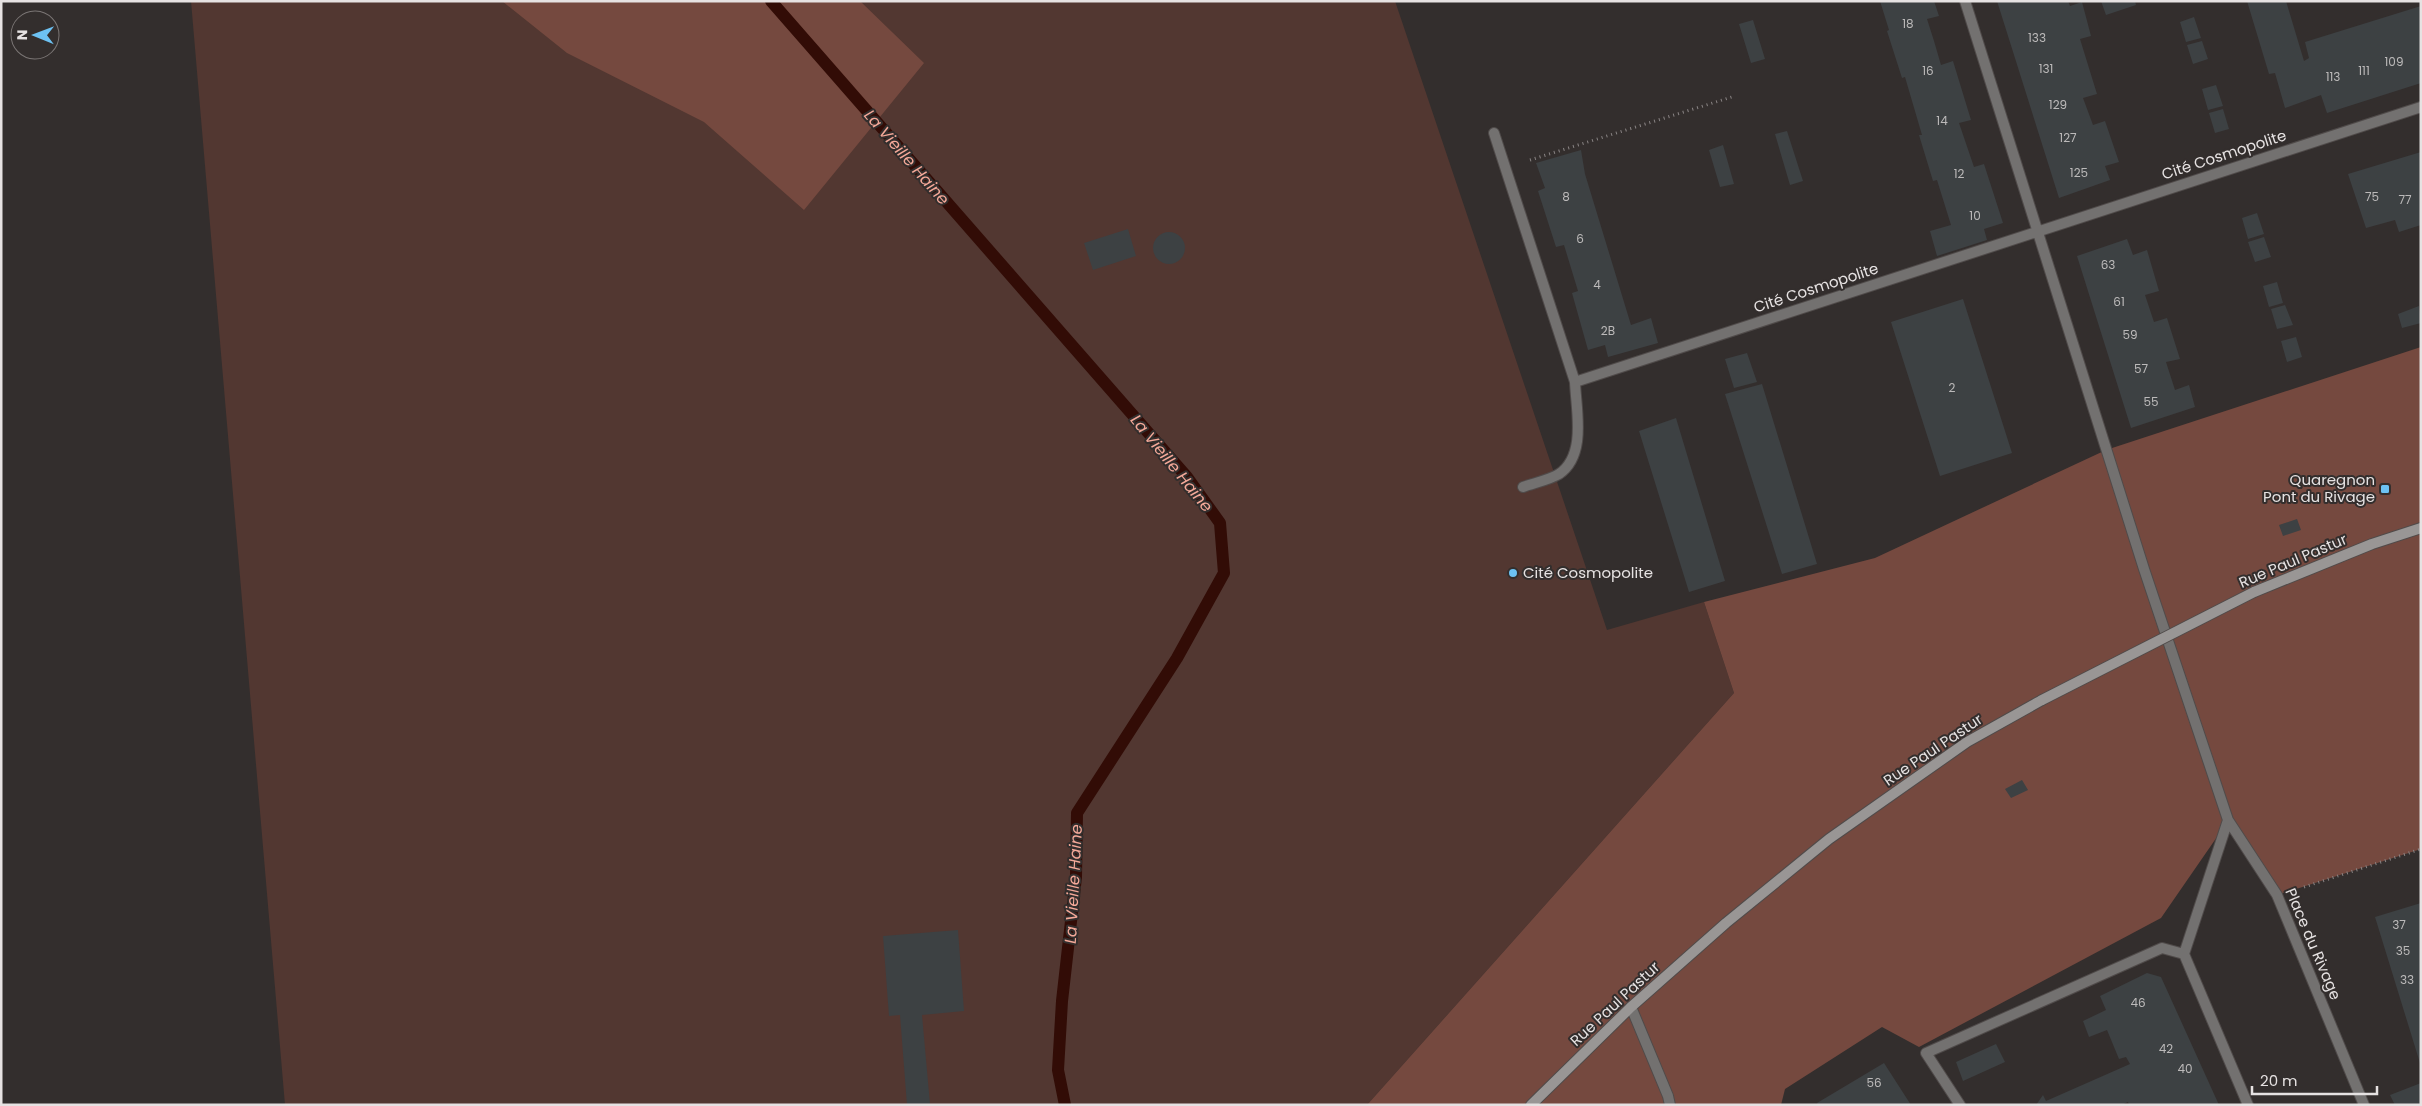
<svg xmlns="http://www.w3.org/2000/svg" width="2422" height="1106" font-family="Poppins,sans-serif">
<style>
.green{fill:#523731}
.forest{fill:#75493f}
.lines{fill:none;stroke-linecap:round;stroke-linejoin:round}
.stream{stroke:#320c06;stroke-width:12}
.building{fill:#3d4143}
.minor-casing{stroke:#504b4a;stroke-width:12}
.secondary-casing{stroke:#504b4a;stroke-width:12}
.path{stroke:#8a8585;stroke-width:3;stroke-dasharray:1 4;stroke-linecap:butt}
.minor{stroke:#737170;stroke-width:10}
.secondary{stroke:#999695;stroke-width:10}
.secondary-bridge-casing{stroke:#504b4a;stroke-width:12;stroke-linecap:butt}
.secondary-bridge{stroke:#999695;stroke-width:10}
.poi-dot{fill:#6dc2f3;stroke:#332e2d;stroke-width:2}
.labels{text-anchor:middle;stroke-width:4;stroke-linejoin:round;paint-order:stroke}
.number-label{font-size:12px;fill:#bcbaba}
.street-label{font-size:15px;fill:#e6e2e2;stroke:#332e2d}
.poi-label{font-size:15px;fill:#e6e2e2;stroke:#332e2d;text-anchor:end}
.water-label{font-size:16px;font-style:italic;fill:#f5a999;stroke:#332e2d}
</style>
<rect width="100%" height="100%" fill="#332e2d"/>
<path class="green" d="M191,1h1204l212,629 97,-28 30,91 -367,412h-1082z"/>
<path class="forest" d="M502,1h358l64,62 -120,147 -100,-88 -137,-69z
M2421,347v502l-144,46 -49,-74 -67,97 -242,129 -37,-20 -97,62 -4,16h-414l367,-412 -30,-91 171,-44 231,-108z"/>
<g class="lines">
<path class="stream" d="M771,1l416,476 33,46 4,50 -47,85 -100,155 -1,64 -14,124 -4,69 7,35"/>
</g>
<path class="building" d="M1880,1h54l5,15 -12,3 7,22 7,24 12,-4 18,59 -12,3 15,44 10,-3 19,59 -19,6 3,11 -50,16 -7,-25 21,-6 -14,-45 -4,1 -14,-46h3l-17,-58 -3,1 -15,-47 2,-1z
M1997,1h71l2,5 12,-4 9,34 -11,3 17,55 -14,4 10,27 12,-4 14,41 -14,4 5,14 -51,18z
M2101,1h34l1,4 -30,10z
M2247,1h39l18,60 5,-3 -4,-16 116,-36v77l-94,30 -6,-18 -36,13 -10,-35 -6,1z
M2194,17l7,21 -15,4 -6,-20z
M1753,20l12,39 -14,4 -12,-39z
M2202,41l6,18 -15,5 -6,-19z
M2216,85l7,21 -15,4 -6,-21z
M2223,109l6,20 -14,4 -6,-20z
M1787,131l16,50 -13,4 -15,-51z
M1723,145l11,39 -14,3 -11,-37z
M1581,150l4,24 46,151 20,-7 7,25 -50,14 -3,-12 -17,5 -16,-57 6,-2 -14,-46 -8,2 -18,-56 7,-3 -9,-25z
M2421,152v73l-22,7 -4,-12 -29,8 -18,-54z
M2257,213l7,21 -16,5 -6,-21z
M1128,229l8,27 -43,14 -9,-27z
M1153 248a16 16 0 1 1 32 0a16 16 0 1 1-32 0Z
M2264,237l7,20 -16,5 -7,-20z
M2127,239l6,16 14,-5 12,41 -14,4 9,27 13,-4 13,41 -14,3 9,28 14,-5 6,22 -64,21 -54,-172z
M2277,282l6,21 -14,4 -6,-21z
M1963,299l49,154 -72,23 -49,-154z
M2285,305l8,20 -16,4 -6,-20z
M2419,306l2,17 -19,5 -4,-14z
M2296,337l6,20 -15,5 -6,-21z
M1747,353l10,29 -23,6 -9,-29z
M1762,384l55,180 -35,10 -57,-180z
M1676,418l49,163 -36,11 -50,-161z
M2297,519l4,11 -18,6 -4,-11z
M2022,780l6,10 -17,8 -6,-9z
M2421,903v160h-1l-45,-146z
M958,930l6,81 -42,4 8,89 -23,1 -7,-90 -11,1 -6,-80z
M2147,973l14,4 58,128h-90l-1,-3 -7,3h-85l7,-10 3,6 84,-37 -4,-7 -7,2 -12,-29 -18,7 -6,-16 23,-11 -6,-14z
M1996,1044l9,18 -42,19 -7,-19z
M1884,1063l27,42h-93l-1,-2z
M2421,1083v22h-26l-5,-10z"/>
<g class="lines">
<g class="minor-casing">
<path id="minor" d="M1965,1l179,568 84,251 49,75 87,210
M1494,133l81,249
M1523,487c11,-4 26,-7 36,-13 28,-19 17,-64 16,-92l846,-275
M2184,954l44,-134
M1631,1007l37,89 2,9
M1960,1105l-34,-52 236,-105 22,6 64,151"/>
</g>
<g class="secondary-casing">
<path id="secondary" d="M2254,592l118,-48 49,-16
M1531,1105l100,-98 95,-84 103,-84 138,-97 75,-42"/>
</g>
<path class="path" d="M1530,160l205,-64
M2304,887l117,-38"/>
<use href="#minor" class="minor"/>
<use href="#secondary" class="secondary"/>
<g class="secondary-bridge-casing">
<path id="secondary-bridge" d="M2042,700l212,-108"/>
</g>
<use href="#secondary-bridge" class="secondary-bridge"/>
</g>
<g class="poi-dot">
<rect x="2380" y="484" width="10" height="10" rx="2.5"/>
<circle cx="1513" cy="573" r="5"/>
</g>
<g class="labels">
<g class="number-label">
<text x="1908" y="28">18</text>
<text x="2037" y="42">133</text>
<text x="2394" y="66">109</text>
<text x="2046" y="73">131</text>
<text x="1928" y="75">16</text>
<text x="2364" y="75">111</text>
<text x="2333" y="81">113</text>
<text x="2058" y="109">129</text>
<text x="1942" y="125">14</text>
<text x="2068" y="142">127</text>
<text x="2079" y="177">125</text>
<text x="1959" y="178">12</text>
<text x="1566" y="201">8</text>
<text x="2372" y="201">75</text>
<text x="2405" y="204">77</text>
<text x="1975" y="220">10</text>
<text x="1580" y="243">6</text>
<text x="2108" y="269">63</text>
<text x="1597" y="289">4</text>
<text x="2119" y="306">61</text>
<text x="1608" y="335">2B</text>
<text x="2130" y="339">59</text>
<text x="2141" y="373">57</text>
<text x="1952" y="392">2</text>
<text x="2151" y="406">55</text>
<text x="2399" y="929">37</text>
<text x="2403" y="955">35</text>
<text x="2407" y="984">33</text>
<text x="2138" y="1007">46</text>
<text x="2166" y="1053">42</text>
<text x="2185" y="1073">40</text>
<text x="1874" y="1087">56</text>
</g>
<g class="street-label">
<text transform="translate(2224 155) rotate(-18)" y="5">Cité Cosmopolite</text>
<text transform="translate(1816 288) rotate(-18)" y="5">Cité Cosmopolite</text>
<text transform="translate(2293 561) rotate(-23)" y="5">Rue Paul Pastur</text>
<text transform="translate(1933 750) rotate(-34)" y="5">Rue Paul Pastur</text>
<text transform="translate(2313 944) rotate(67)" y="5">Place du Rivage</text>
<text transform="translate(1615 1004) rotate(-43)" y="5">Rue Paul Pastur</text>
</g>
<g class="poi-label">
<text x="2375" y="485">Quaregnon<tspan x="2375" dy="17">Pont du Rivage</tspan></text>
<text x="1523" y="578" text-anchor="start">Cité Cosmopolite</text>
</g>
<g class="water-label">
<text transform="translate(907 157) rotate(49)" y="6">La Vieille Haine</text>
<text transform="translate(1172 463) rotate(51)" y="6">La Vieille Haine</text>
<text transform="translate(1073 884) rotate(-87)" y="6">La Vieille Haine</text>
</g>
</g>
<rect width="2422" height="1106" fill="none" stroke="#e6e2e2" stroke-width="5"/>
<g transform="translate(35 35) rotate(271)"><circle r="24" fill="#332e2d" stroke="#7b7675"/>
<path d="M0-4L9 19L0 12L-9 19Z" fill="#6dc2f3"/>
<text y="-8" font-size="14" font-weight="bold" text-anchor="middle" fill="#e6e2e2">N</text>
</g>
<path d="M2252 1086v8h125v-8" fill="none" stroke="#e6e2e2" stroke-width="2.5"/>
<text x="2260" y="1086" font-size="15" fill="#e6e2e2" stroke="#332e2d" stroke-width="4" paint-order="stroke">20 m</text>
</svg>
